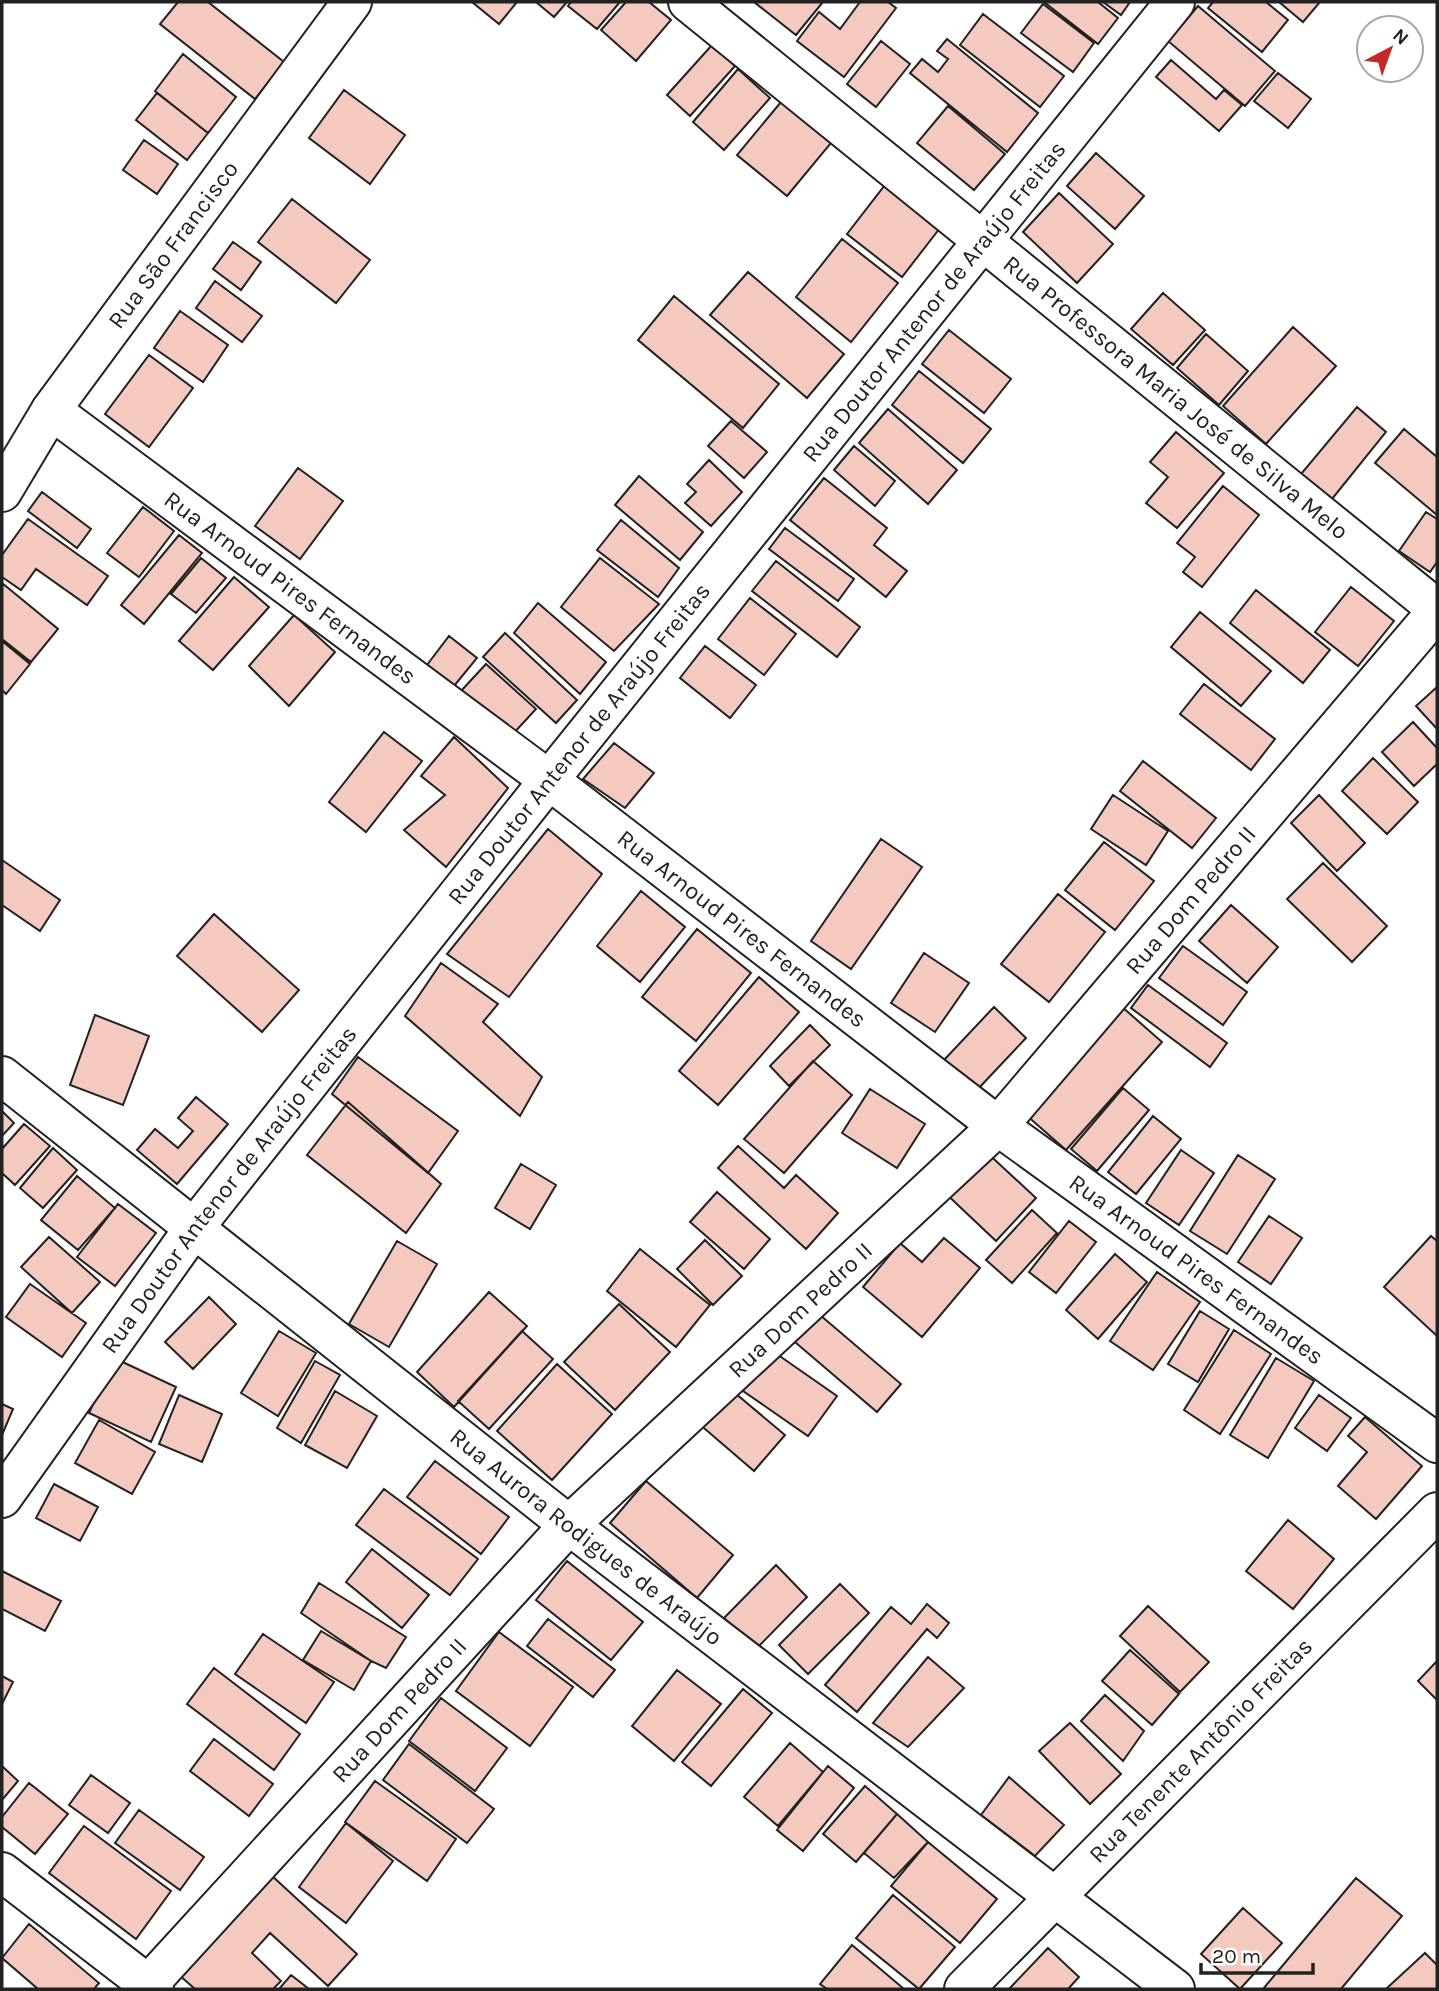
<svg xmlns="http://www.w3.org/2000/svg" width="1439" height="1991" font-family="Karla,sans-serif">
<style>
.building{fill:#f3c9c0;stroke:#222;stroke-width:2}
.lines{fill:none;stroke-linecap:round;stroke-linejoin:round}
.minor-casing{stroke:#222;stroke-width:42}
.minor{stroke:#fff;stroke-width:38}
.labels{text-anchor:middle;stroke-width:5;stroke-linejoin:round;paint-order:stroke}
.street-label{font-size:24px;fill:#222;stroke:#fff}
</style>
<rect width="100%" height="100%" fill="#fff"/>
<path class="building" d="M178,2h30l76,60 -29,37 -95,-75z
M472,2h45l-18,22z
M536,2h31l-13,15z
M571,2h49l-23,27 -29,-23z
M626,2h23l22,18 -35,41 -35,-31z
M754,2h69l-27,33z
M860,2h28l8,6 -52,69 -47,-36 22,-29 21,17z
M1044,2h54l20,16 -20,26z
M1103,2h27l-9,13z
M1213,2h53l22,18 -26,32 -54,-44z
M1279,2h41l-17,20z
M1043,4l51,39 -21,29 -52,-39z
M1198,6l77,65 -30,35 -77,-65z
M983,14l81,62 -24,31 -80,-62z
M947,39l91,74 -31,39 -97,-79 12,-14 16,13 10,-13 -11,-8z
M881,41l29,23 -34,43 -29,-23z
M712,45l23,21 -45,50 -23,-21z
M183,54l53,43 -28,36 -53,-42z
M1171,60l45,39 8,-9 18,15 -23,26 -63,-54z
M738,69l32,29 -46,52 -31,-28z
M1278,73l33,26 -23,29 -34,-27z
M344,90l61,45 -35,49 -61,-46z
M157,93l51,40 -21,27 -51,-40z
M781,102l50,41 -44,53 -50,-41z
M948,106l57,48 -31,36 -57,-47z
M144,140l34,24 -21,30 -34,-24z
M1096,153l48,43 -29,33 -48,-43z
M885,185l55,43 -38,49 -55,-43z
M1059,193l54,51 -36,39 -54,-51z
M292,199l78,61 -34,43 -78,-61z
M842,239l56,44 -47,59 -55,-45z
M233,242l28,20 -20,28 -28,-21z
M748,272l96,82 -37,44 -97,-83z
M215,281l47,35 -20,26 -46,-34z
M1163,293l42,37 -32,35 -42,-36z
M674,296l105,88 -36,44 -105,-88z
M180,311l48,34 -25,37 -49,-34z
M1293,327l43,39 -70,78 -43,-38z
M949,330l62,49 -27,34 -62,-49z
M1206,334l42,37 -29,34 -42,-37z
M149,355l44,33 -44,59 -44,-33z
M919,371l72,58 -28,34 -71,-58z
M1357,407l29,25 -54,67 -31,-25z
M888,409l69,61 -29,34 -69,-61z
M731,421l36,31 -23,26 -36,-32z
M1404,429l33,28v58l-62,-52z
M1176,432l48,41 -47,55 -31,-25 22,-26 -18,-15z
M854,446l41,35 -20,25 -41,-36z
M709,460l33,32 -31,34 -26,-23 11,-11 -9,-8z
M298,468l45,33 -43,58 -45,-33z
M639,476l64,56 -23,28 -65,-55z
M824,478l63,50 -13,17 33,26 -21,26 -96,-77z
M1223,486l36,29 -57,72 -19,-15 12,-15 -18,-14z
M42,492l49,37 -14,19 -49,-37z
M143,507l31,24 -35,46 -32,-24z
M1426,512l11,7v43l-7,10 -31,-21z
M28,519l80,57 -21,29 -51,-36 -15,21 -19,-13v-22z
M621,520l58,48 -21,29 -61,-47z
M785,528l69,51 -16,22 -69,-52z
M179,535l23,18 -58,71 -23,-19z
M201,558l25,20 -30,35 -25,-19z
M600,558l59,46 -45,47 -53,-44z
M776,561l84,66 -23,30 -85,-66z
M234,577l35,30 -56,63 -34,-29z
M2,583l56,46 -27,33 -29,-23z
M1351,587l43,34 -36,45 -43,-34z
M1256,590l74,60 -27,33 -73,-60z
M750,598l46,36 -32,41 -46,-36z
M538,603l68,59 -26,32 -66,-61z
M1200,612l71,59 -30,35 -70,-59z
M294,615l41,37 -46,54 -40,-40z
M505,633l72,67 -21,23 -73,-66z
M449,636l28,22 -23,28 -27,-21z
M2,641l28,23 -24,30 -4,-4z
M705,646l51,39 -26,33 -50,-40z
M486,664l50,45 -25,27 -50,-45z
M1204,684l71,55 -24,31 -71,-56z
M1437,687v42l-21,-23z
M1413,722l24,26v16l-23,22 -32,-34z
M384,732l38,29 -56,71 -37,-30z
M454,737l54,51 -62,79 -42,-37 41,-35 -24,-19z
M614,743l40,30 -29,35 -42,-29z
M1373,758l45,44 -31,32 -45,-43z
M1143,761l73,57 -24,30 -72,-57z
M1113,795l55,36 -22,34 -55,-36z
M1319,795l46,48 -28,28 -46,-48z
M548,829l54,45 -93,123 -62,-43z
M881,839l41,28 -71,102 -40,-28z
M1104,842l50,39 -39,49 -50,-40z
M2,860l58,40 -20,31 -38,-26z
M1323,863l64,63 -35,36 -65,-63z
M641,891l44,36 -45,55 -43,-36z
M1058,894l47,38 -56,70 -48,-38z
M1231,905l47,42 -31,36 -48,-42z
M214,914l85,76 -37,42 -85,-76z
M697,929l54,44 -55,68 -54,-44z
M1183,946l64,46 -24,33 -64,-47z
M924,953l45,30 -34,49 -44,-29z
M441,963l57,41 -15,18 59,55 -22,39 -115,-100z
M759,977l40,35 -81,93 -39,-34z
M1148,985l79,58 -17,24 -79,-59z
M1121,1006l41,36 -96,108 -41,-36z
M994,1007l32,31 -49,52 -33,-30z
M95,1015l54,21 -26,69 -53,-20z
M810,1025l20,20 -41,41 -19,-20z
M358,1057l100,74 -30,42 -96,-79z
M813,1061l39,34 -68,78 -40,-34z
M1123,1088l26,22 -52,61 -26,-22z
M870,1089l55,35 -28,44 -55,-35z
M196,1097l32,27 -51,60 -40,-34 18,-21 23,19 15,-17 -15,-13z
M348,1102l93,82 -35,49 -99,-78z
M2,1111l12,12 -12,13z
M1153,1116l28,23 -45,55 -28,-22z
M24,1124l26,22 -35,39 -13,-12v-24z
M738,1146l46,42 12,-13 42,38 -32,36 -88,-81z
M53,1148l24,22 -34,38 -23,-20z
M982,1148l54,50 -40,43 -54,-51z
M1181,1150l33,23 -35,52 -33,-22z
M1238,1155l37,24 -48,75 -37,-23z
M521,1164l35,21 -26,44 -35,-21z
M77,1176l38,32 -37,42 -37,-30z
M717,1192l53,47 -26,30 -54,-47z
M118,1204l38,29 -41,53 -38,-29z
M1032,1210l25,23 -45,50 -26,-23z
M1269,1216l33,22 -31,46 -33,-22z
M1069,1221l27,21 -40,51 -27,-21z
M1431,1236l6,5v95l-53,-49z
M49,1237l51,45 -28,31 -51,-46z
M944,1238l36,30 -58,69 -59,-50 37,-44 22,19z
M705,1240l37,36 -29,29 -36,-36z
M397,1241l40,23 -48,83 -40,-23z
M640,1249l70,56 -34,42 -69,-56z
M1115,1254l32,28 -49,57 -32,-29z
M1157,1272l43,30 -47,68 -43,-29z
M30,1284l56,39 -24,34 -56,-40z
M489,1292l38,34 -73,81 -37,-35z
M209,1297l27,27 -43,45 -28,-27z
M619,1304l51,48 -55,58 -51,-48z
M813,1309l88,75 -24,28 -88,-75z
M1200,1311l29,18 -31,53 -30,-18z
M1234,1330l37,24 -51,80 -36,-24z
M279,1331l37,22 -38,63 -37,-23z
M522,1331l31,28 -64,70 -31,-28z
M771,1350l66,46 -29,40 -65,-45z
M114,1358l62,29 -25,55 -62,-29z
M1276,1358l38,23 -46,77 -38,-23z
M315,1361l25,14 -39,68 -24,-15z
M557,1364l55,50 -60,66 -55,-49z
M729,1388l56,47 -31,36 -56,-48z
M335,1391l42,25 -30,52 -42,-23z
M179,1395l43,19 -20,48 -43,-18z
M1319,1395l32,23 -24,33 -32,-23z
M2,1404l11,5 -11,26z
M1365,1417l57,49 -46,53 -38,-33 29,-34 -19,-16z
M99,1420l56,32 -23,42 -57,-31z
M435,1461l74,56 -28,37 -74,-57z
M646,1481l87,74 -36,43 -87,-75z
M54,1484l44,23 -18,34 -44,-23z
M384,1489l94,70 -28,36 -94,-70z
M1288,1520l46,39 -41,50 -47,-38z
M372,1549l57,46 -27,33 -56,-46z
M567,1561l76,61 -32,38 -75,-60z
M776,1565l31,32 -51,52 -32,-31z
M2,1571l59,30 -16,30 -43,-22z
M319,1583l87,54 -20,31 -15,-7 -70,-48z
M840,1584l29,29 -61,61 -29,-29z
M927,1604l22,19 -12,15 -10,-9 -70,83 -32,-27 66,-78 20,17z
M1148,1606l61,56 -29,30 -60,-56z
M548,1619l67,51 -22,27 -66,-51z
M321,1631l50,30 -17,29 -51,-30z
M499,1632l74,55 -43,59 -74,-55z
M263,1634l71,48 -28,41 -71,-49z
M1130,1650l49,44 -27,31 -50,-44z
M928,1657l36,31 -56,59 -35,-24z
M1437,1661v39l-19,-19z
M214,1668l86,66 -26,36 -87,-66z
M677,1670l44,34 -47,57 -42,-35z
M2,1676l11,6 -11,22z
M743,1689l29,24 -61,73 -29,-24z
M1105,1695l39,36 -21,30 -42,-40z
M441,1698l66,50 -32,43 -66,-50z
M1070,1723l51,51 -31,30 -51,-53z
M214,1739l59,45 -24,32 -59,-45z
M790,1743l33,29 -45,54 -34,-29z
M409,1744l85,65 -27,34 -84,-63z
M2,1766l16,15 -16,19z
M828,1766l26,22 -51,63 -26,-21z
M91,1775l39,28 -22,30 -39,-28z
M1009,1777l55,48 -29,31 -54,-41z
M375,1781l81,58 -29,42 -82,-59z
M29,1783l39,31 -33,40 -33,-27v-10z
M865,1786l32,28 -41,48 -33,-28z
M139,1810l65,47 -24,33 -65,-47z
M897,1814l31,28 -34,36 -30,-25z
M346,1823l47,38 -47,62 -47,-36z
M84,1826l87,65 -35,48 -87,-66z
M928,1842l69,57 -37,44 -69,-57z
M271,1875l86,79 -29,32 -58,-53 -18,20 29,28 -8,8h-78l-16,-14z
M1356,1878l46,38 -61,73h-78z
M893,1895l62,52 -36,42 -63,-51z
M1243,1908l39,35 -42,46 -39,-35z
M29,1924l70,59 -5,6h-56l-36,-31z
M852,1945l52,44h-77l-7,-5z
M1048,1948l31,29 -11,12h-59z
M1425,1953l12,12v24h-51z
M291,1975l18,14h-30z"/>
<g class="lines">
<g class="minor-casing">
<g id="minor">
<path id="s1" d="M688,2l749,607"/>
<path id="s2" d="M51,410l498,370 449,346 439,317"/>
<path id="s3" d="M2,492l49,-82 301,-408"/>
<path id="s4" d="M2,1076l567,449 606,464"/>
<path id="s5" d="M2,1498l192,-270 355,-448 626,-778"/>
<path d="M2,1872l152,117"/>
<path id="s6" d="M144,1989l425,-464 429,-399 439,-515"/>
<path id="s7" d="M964,1989l473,-477"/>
</g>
</g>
<use href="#minor" class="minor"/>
</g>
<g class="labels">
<g class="street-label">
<text dy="8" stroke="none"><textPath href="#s3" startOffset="301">Rua São Francisco</textPath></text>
<text dy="8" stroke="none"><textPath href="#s5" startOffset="1517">Rua Doutor Antenor de Araújo Freitas</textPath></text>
<text dy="8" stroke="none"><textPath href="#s1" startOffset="628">Rua Professora Maria José de Silva Melo</textPath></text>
<text dy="8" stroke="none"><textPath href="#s2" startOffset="298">Rua Arnoud Pires Fernandes</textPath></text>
<text dy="8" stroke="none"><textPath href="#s5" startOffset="950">Rua Doutor Antenor de Araújo Freitas</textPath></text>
<text dy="8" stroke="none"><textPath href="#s6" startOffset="1512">Rua Dom Pedro II</textPath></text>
<text dy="8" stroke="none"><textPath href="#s2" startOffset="864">Rua Arnoud Pires Fernandes</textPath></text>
<text dy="8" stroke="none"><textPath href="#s5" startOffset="383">Rua Doutor Antenor de Araújo Freitas</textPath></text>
<text dy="8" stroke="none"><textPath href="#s2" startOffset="1432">Rua Arnoud Pires Fernandes</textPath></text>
<text dy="8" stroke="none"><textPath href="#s6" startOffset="945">Rua Dom Pedro II</textPath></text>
<text dy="8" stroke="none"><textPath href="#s4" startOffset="744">Rua Aurora Rodigues de Araújo</textPath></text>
<text dy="8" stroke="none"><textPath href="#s6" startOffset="378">Rua Dom Pedro II</textPath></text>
<text dy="8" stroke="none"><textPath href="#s7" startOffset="336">Rua Tenente Antônio Freitas</textPath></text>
</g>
</g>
<rect width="1439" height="1991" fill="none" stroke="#222222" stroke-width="7"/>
<g transform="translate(1390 49) rotate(41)"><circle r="33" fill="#ffffff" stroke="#a7a7a7" stroke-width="2"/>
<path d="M0-5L12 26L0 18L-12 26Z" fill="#c62828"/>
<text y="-10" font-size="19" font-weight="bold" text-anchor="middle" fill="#222222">N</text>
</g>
<path d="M1201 1963v10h112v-10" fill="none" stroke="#222222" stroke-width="3.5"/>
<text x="1212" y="1963" font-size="21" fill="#222222" stroke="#ffffff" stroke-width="5" paint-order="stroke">20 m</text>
</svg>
